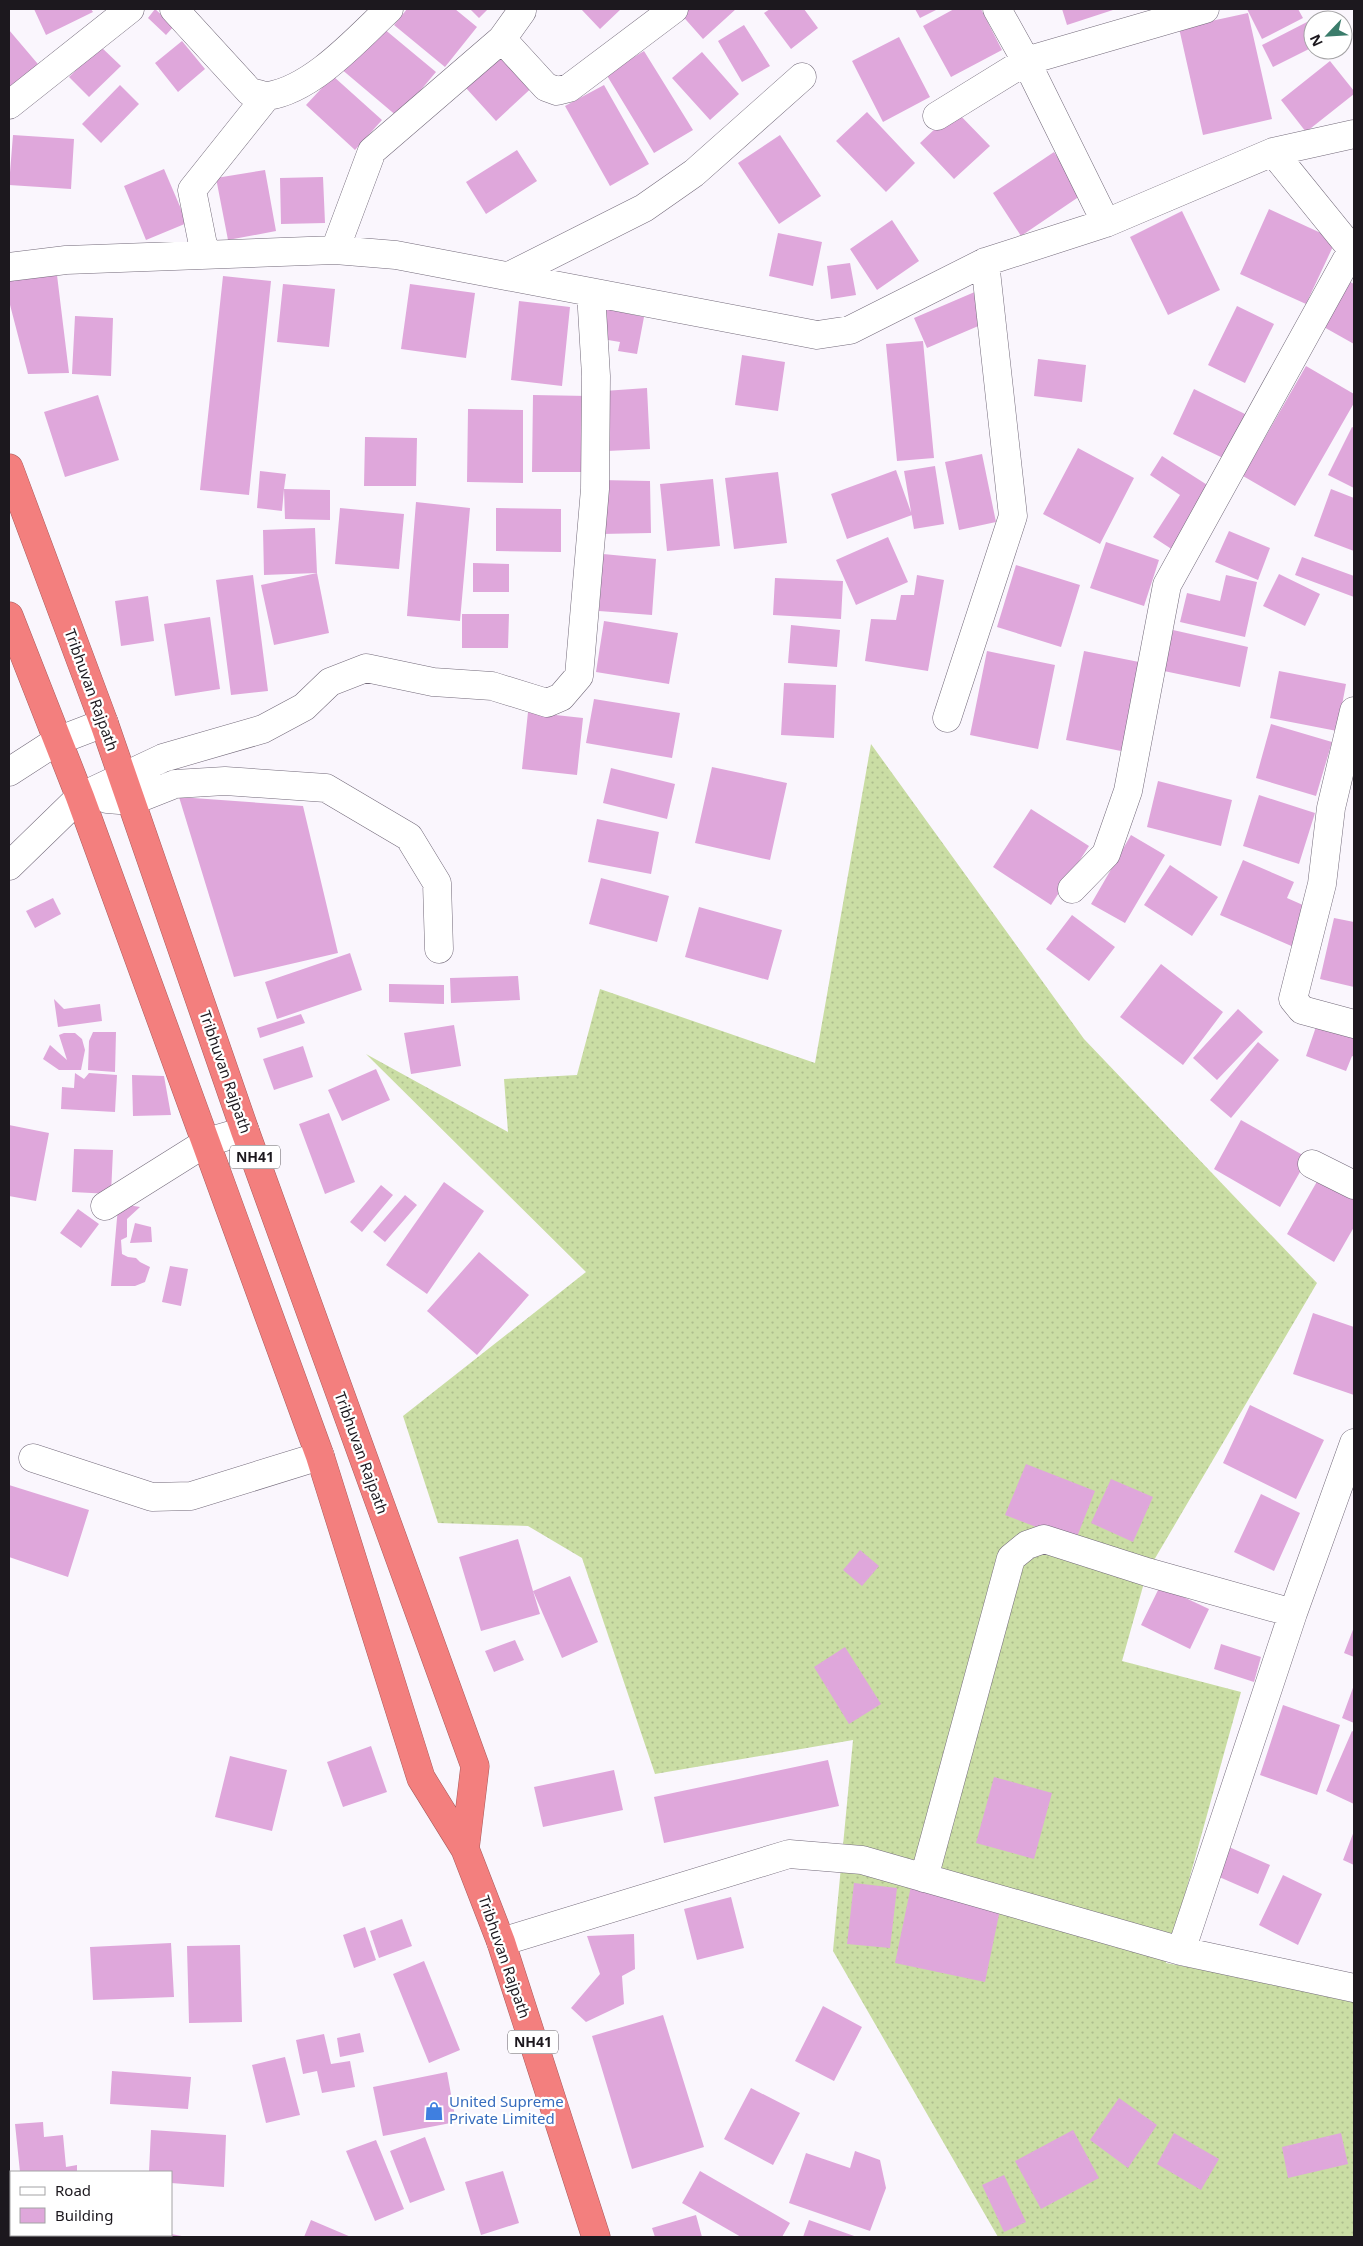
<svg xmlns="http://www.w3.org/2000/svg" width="1363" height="2246" font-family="'Noto Sans',sans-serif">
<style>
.grass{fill:url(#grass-dots)}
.building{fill:#dfa7db}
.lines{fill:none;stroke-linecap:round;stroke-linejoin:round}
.minor-casing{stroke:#736a7a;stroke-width:29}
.highway-casing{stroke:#a85b5c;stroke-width:29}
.minor{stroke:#fff;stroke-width:28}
.highway{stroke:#f37f7e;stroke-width:28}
.labels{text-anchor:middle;stroke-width:4.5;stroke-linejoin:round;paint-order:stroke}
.shield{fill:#fff;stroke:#605d62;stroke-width:1}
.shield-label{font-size:14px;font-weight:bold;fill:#1c181e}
.street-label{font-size:15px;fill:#1c181e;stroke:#fff}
.shop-label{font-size:15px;fill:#366cbe;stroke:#fff;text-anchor:start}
</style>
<defs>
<pattern id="grass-dots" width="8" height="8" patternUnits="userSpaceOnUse" patternTransform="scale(1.25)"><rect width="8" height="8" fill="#cadda4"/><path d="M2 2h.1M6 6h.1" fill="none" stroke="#adbd8d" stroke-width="1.8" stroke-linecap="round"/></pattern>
</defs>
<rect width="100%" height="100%" fill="#faf6fd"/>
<path class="grass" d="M871,744l213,295 233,244 -170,289 -25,89 119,31 -75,271 188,34v240h-356l-165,-286 20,-211 -198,34 -73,-216 -54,-32 -90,-3 -35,-107 183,-144 -220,-218 142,78 -4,-53 73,-4 23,-86 215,74z"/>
<path class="building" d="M34,9h57l2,3 -47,23z
M155,9l19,17 -8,9 -18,-17z
M407,9h48l22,18 -32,40 -51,-42z
M470,9h18l-9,9z
M581,9h40l-21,20z
M683,9h53l-33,30 -24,-27z
M770,9h34l14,19 -27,21 -27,-36z
M915,9h23l-18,9z
M954,9h27l21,41 -51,27 -28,-51z
M1062,9h54l-49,16z
M1247,9h51l5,9 -41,21z
M1248,13l24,106 -69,16 -24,-107z
M1307,22l6,12v13l-40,20 -11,-22z
M377,23l59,49 -38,45 -58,-49z
M744,25l26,41 -28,16 -24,-41z
M9,30l34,40 -34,18z
M899,37l31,60 -47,25 -31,-61z
M182,41l23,28 -27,23 -23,-29z
M100,46l21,20 -32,31 -20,-20z
M507,49l31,33 -42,39 -30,-33z
M644,51l49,79 -39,23 -48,-79z
M702,52l37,42 -29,26 -38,-42z
M1330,61l24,30v3l-48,38 -25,-32z
M333,76l49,44 -27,30 -49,-45z
M120,85l19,19 -38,39 -19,-19z
M604,85l45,79 -39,22 -45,-80z
M955,110l35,36 -36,33 -34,-36z
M867,112l48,51 -29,29 -50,-51z
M13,135l61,4 -3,50 -62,-4z
M780,135l41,61 -42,28 -41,-61z
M517,150l20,31 -51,33 -20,-32z
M1054,152l29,42 -62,42 -28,-43z
M164,169l23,54 -41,17 -22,-54z
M265,170l11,61 -48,9 -12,-62z
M323,177l2,46 -44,1 -1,-46z
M1269,209l67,31 -30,64 -66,-30z
M1182,211l38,79 -52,25 -38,-78z
M892,220l27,41 -42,29 -27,-41z
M778,233l44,9 -9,44 -44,-10z
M850,263l6,32 -25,4 -4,-33z
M56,267l13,106 -41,1 -19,-73v-24z
M223,276l48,5 -22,214 -49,-5z
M1346,280l8,4v60l-32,-18z
M283,284l52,5 -6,58 -52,-5z
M410,284l65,9 -9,65 -65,-9z
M977,291l13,30 -63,27 -13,-30z
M519,301l51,6 -8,79 -51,-6z
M1237,306l37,18 -29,59 -37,-18z
M603,308l41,9 -7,37 -19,-3 2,-9 -24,-4z
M75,316l38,2 -2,58 -39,-2z
M923,341l11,117 -37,3 -11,-117z
M742,355l43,7 -7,49 -43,-6z
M1038,359l48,6 -4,37 -48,-6z
M1306,366l48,28v9l-59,103 -52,-30z
M647,388l3,61 -43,2 -3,-60z
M1194,389l53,26 -22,44 -52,-25z
M98,395l21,65 -54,17 -21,-65z
M533,395l55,1 -1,76h-55z
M468,409l55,1v73l-56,-1z
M1352,427l2,1v60l-26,-13z
M365,437l52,1 -1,48h-52z
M1078,448l56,30 -34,66 -57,-30z
M982,454l14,68 -37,8 -14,-68z
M1162,456l50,32 -39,62 -20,-13 27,-42 -30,-20z
M935,466l9,58 -30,5 -10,-58z
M896,470l16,45 -65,24 -16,-45z
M260,471l26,3 -2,15 46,1v30l-45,-1 -1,-30 -2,22 -25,-3z
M778,472l9,71 -53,6 -9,-71z
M713,479l7,67 -53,5 -7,-67z
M600,480l50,1 1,52 -50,1z
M1331,489l23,9v53l-40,-15z
M416,502l54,6 -10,113 -53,-5z
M340,508l64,6 -5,55 -64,-5z
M496,508l65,1v43l-65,-1z
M315,528l2,45 -53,2 -1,-45z
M1229,531l41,17 -12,32 -43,-18z
M888,537l20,45 -52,23 -20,-45z
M1106,542l53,18 -15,46 -54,-18z
M603,554l53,5 -4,56 -53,-4z
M1302,557l52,19v21l-59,-22z
M473,563l36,1v28h-36z
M1016,565l64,20 -19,62 -64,-20z
M317,573l12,60 -55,12 -13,-60z
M1279,574l41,20 -15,32 -42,-20z
M253,575l15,116 -37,4 -15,-115z
M917,575l27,5 -16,91 -63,-10 6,-42 25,1 5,-25h13z
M1226,575l31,7 -12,55 -65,-15 7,-29 33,8z
M775,578l68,3 -2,38 -68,-4z
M148,596l6,45 -33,5 -6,-45z
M462,614h47l-1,34h-46z
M210,617l10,72 -45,7 -11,-72z
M604,621l74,12 -9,51 -73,-12z
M791,625l49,5 -3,37 -49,-4z
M1173,630l75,17 -8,40 -76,-16z
M987,651l68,14 -17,84 -68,-14z
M1084,651l60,12 -18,89 -60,-12z
M1279,671l67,13 -9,47 -67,-13z
M784,683l52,2 -2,53 -53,-3z
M594,699l86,14 -8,45 -86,-15z
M528,712l55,6 -6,57 -55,-6z
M1271,724l61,18 -16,54 -60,-18z
M712,767l75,16 -17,77 -75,-17z
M611,768l64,16 -8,35 -64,-16z
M1158,781l74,19 -11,46 -74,-19z
M1259,795l56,18 -16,51 -56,-18z
M179,797l124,9 35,147 -104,24z
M1031,809l58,37 -38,59 -58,-38z
M597,819l62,13 -8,42 -63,-12z
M1131,835l34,20 -40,68 -34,-19z
M1243,860l51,22 -7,16 25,11 -16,39 -76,-33z
M1170,865l48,32 -26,39 -48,-31z
M601,878l68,18 -12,46 -68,-18z
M53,898l8,16 -26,14 -9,-17z
M699,907l83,23 -14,50 -83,-23z
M1072,915l43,32 -26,34 -43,-32z
M1334,918l20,4v65l-34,-8z
M350,953l12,37 -85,29 -12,-37z
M1161,964l62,48 -40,53 -63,-48z
M518,976l2,24 -69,3 -1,-25z
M389,984l55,1v19l-55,-2z
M54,999l10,10 36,-5 2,17 -44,6z
M1238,1009l25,23 -46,48 -24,-22z
M301,1014l4,9 -45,15 -3,-10z
M1319,1018l35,13v26l-2,-1 -6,15 -40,-15z
M454,1025l7,41 -50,8 -7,-41z
M93,1032h23l-1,40 -27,-2 1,-29z
M64,1033h11l7,6 3,11 -4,20h-22l-16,-11 7,-14 17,15 -8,-25z
M1258,1042l21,18 -48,58 -21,-18z
M303,1046l10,31 -39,13 -11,-31z
M376,1069l14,31 -48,21 -14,-31z
M75,1073l9,6 5,-6 28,2 -2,37 -54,-3 1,-22 12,1z
M132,1075l32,1 7,39 -38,1z
M329,1113l26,69 -30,12 -26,-70z
M1241,1120l67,38 -28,49 -66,-38z
M9,1125l40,8 -13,68 -27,-5z
M74,1149l39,1 -2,44 -39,-2z
M1319,1178l35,21v28l-20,35 -47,-28z
M444,1182l40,29 -57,83 -41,-29z
M381,1185l12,10 -31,37 -12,-10z
M405,1195l12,10 -32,37 -12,-10z
M128,1205l12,2 -13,12v18l-6,3 1,14 6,3 8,1 4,4 10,5 -5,15 -10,4h-24l7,-79z
M78,1209l21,15 -18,24 -21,-15z
M135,1223l16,4 1,15 -22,1z
M479,1252l50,43 -52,60 -50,-44z
M170,1266l18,3 -7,37 -19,-4z
M1313,1313l41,14v68l-61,-21z
M1250,1405l74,35 -28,59 -73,-36z
M1026,1464l69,27 -20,51 -70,-27z
M1111,1479l42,18 -20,45 -42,-19z
M9,1485l80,25 -21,67 -59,-20z
M1261,1494l39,19 -26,58 -40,-19z
M518,1539l15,52 37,-15 28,66 -36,16 -29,-67 7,23 -59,17 -22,-74z
M860,1550l19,16 -17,20 -19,-16z
M1160,1586l49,23 -19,40 -49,-24z
M1354,1627v30l-10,-4z
M515,1640l9,20 -30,12 -9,-21z
M1221,1644l40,13 -7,25 -40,-13z
M845,1647l36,57 -32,20 -35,-57z
M1354,1685v38l-12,-5z
M1283,1705l57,20 -23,70 -57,-20z
M1352,1731l2,1v72l-28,-13z
M371,1746l16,46 -44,15 -16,-45z
M230,1756l57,14 -15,61 -57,-14z
M828,1760l11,46 -175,37 -10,-46z
M614,1770l9,40 -80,17 -9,-40z
M994,1777l58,16 -18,66 -58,-16z
M1354,1831v34l-11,-5z
M1229,1847l41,18 -12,29 -41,-18z
M1283,1875l39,19 -24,51 -39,-20z
M854,1883l43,5 -7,60 -43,-4z
M911,1886l90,19 -16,77 -90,-19z
M731,1897l13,51 -47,12 -13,-51z
M402,1919l10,27 -33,12 -9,-27z
M365,1927l11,33 -22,8 -11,-33z
M634,1934l1,35 -13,7 2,28 -38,18 -15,-14 29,-34 -13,-38z
M171,1943l3,54 -81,3 -3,-53z
M240,1945l2,77 -53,1 -2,-77z
M424,1961l36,89 -31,13 -36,-89z
M823,2006l39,21 -28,54 -39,-20z
M663,2015l41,132 -72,22 -40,-133z
M360,2033l4,19 -24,5 -3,-19z
M324,2034l7,30 19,-3 5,26 -33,6 -5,-22 -14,3 -7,-34z
M285,2057l15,58 -34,8 -14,-58z
M112,2071l79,6 -3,32 -78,-5z
M447,2072l9,50 -73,14 -10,-49z
M751,2088l49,25 -27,52 -49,-26z
M1119,2098l38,27 -29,43 -38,-28z
M43,2122l1,15 19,-2 3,32 11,-2v7h-57l-5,-48z
M151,2130l75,5 -2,52 -53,-4v-11h-22z
M1073,2130l26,48 -58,31 -26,-48z
M1174,2133l45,26 -18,31 -44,-26z
M1341,2133l7,31 -60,14 -6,-31z
M425,2137l20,53 -35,13 -20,-52z
M376,2140l28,69 -29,12 -29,-70z
M855,2151l25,9 6,28 -16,43 -81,-28 17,-50 44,15z
M503,2171l16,52 -38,12 -16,-53z
M700,2171l90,52 -8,14h-41l-59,-34z
M1004,2175l22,47 -22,10 -22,-47z
M9,2210h2v25h8l-1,2h-9z
M696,2215l6,22h-47l-3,-9z
M311,2220l40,17h-47z
M809,2220l48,17h-54z
M171,2234l16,3h-35l1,-2z
M26,2235h37v2h-37z
M103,2235h43l-1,2h-42z"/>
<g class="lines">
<g class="minor-casing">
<path id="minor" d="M174,9l76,83c5,1 13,4 18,4 45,-7 89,-57 121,-87
M997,9l29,52 80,162
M502,39l44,48 11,4 12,-3 105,-79
M9,105l121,-96
M937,116l89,-55 179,-52
M1273,152l81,100
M335,250l37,-99 130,-112 20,-28
M205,255l-13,-65 75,-94
M9,267l57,-7 269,-10 61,5 421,80 33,-5 135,-68 121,-39 167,-71 81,-18
M509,276l135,-68 50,-35 108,-96
M1354,711l-23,97 -9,76 -29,115 9,11 52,14
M947,718l66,-202 -28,-254
M9,772l48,-31 47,-18
M107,799l25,2 43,-17 50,-3 101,7 83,49 28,46 2,66
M9,866l71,-69 83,-39 100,-29 41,-22 26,-25 36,-14 67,14 59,4 55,17 14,-6 18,-21 16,-187 1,-113 -5,-84
M1072,889l34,-35 22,-63 39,-206 185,-335
M1312,1164l42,21
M105,1206l102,-64 38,-11
M33,1458l119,39 39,-1 129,-40
M924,1878l87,-320 16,-13 17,-6 103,33 146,41
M501,1942l288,-88 73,6 319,91 173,37
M1181,1951l112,-338 61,-170"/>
</g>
<g class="highway-casing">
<path id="highway" d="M9,468l95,255 141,408 230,635 -10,83
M9,616l71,181 240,659 101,322 44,71 36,93 95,295"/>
</g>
<use href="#minor" class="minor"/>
<use href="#highway" class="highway"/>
</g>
<defs>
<g id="shop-bare" transform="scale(1.5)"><path d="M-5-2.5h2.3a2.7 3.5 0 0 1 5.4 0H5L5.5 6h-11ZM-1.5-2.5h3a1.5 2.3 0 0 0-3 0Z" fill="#3f7fe0" stroke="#fff" stroke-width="2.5" paint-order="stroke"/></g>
</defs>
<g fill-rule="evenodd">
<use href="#shop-bare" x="434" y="2111"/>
</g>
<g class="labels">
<g class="shield">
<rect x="230" y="1145.5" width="50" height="23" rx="4"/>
<rect x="508" y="2030.5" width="50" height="23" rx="4"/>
</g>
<g class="shield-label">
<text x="255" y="1162">NH41</text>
<text x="533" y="2047">NH41</text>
</g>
<g class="street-label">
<text transform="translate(91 690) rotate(70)" y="5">Tribhuvan Rajpath</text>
<text transform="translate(225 1072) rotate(71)" y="5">Tribhuvan Rajpath</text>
<text transform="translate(361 1453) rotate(70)" y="5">Tribhuvan Rajpath</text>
<text transform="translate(504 1957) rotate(71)" y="5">Tribhuvan Rajpath</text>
</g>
<g class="shop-label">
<text x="449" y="2107">United Supreme<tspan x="449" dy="17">Private Limited</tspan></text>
</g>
</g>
<rect width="1363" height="2246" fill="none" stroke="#1c181e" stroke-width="20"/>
<rect x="10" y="2171" width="162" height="65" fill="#ffffff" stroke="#a4a3a5"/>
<rect x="20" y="2187" width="25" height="8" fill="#ffffff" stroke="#a4a3a5"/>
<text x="55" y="2196" font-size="15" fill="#1c181e">Road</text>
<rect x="20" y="2208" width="25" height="15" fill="#dfa7db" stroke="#a4a3a5"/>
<text x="55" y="2221" font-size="15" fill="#1c181e">Building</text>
<g transform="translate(1328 35) rotate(245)"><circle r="24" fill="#ffffff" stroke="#a4a3a5"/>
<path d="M0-4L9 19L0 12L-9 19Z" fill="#3b7c6b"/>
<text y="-8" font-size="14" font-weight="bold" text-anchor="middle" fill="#1c181e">N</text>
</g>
</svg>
